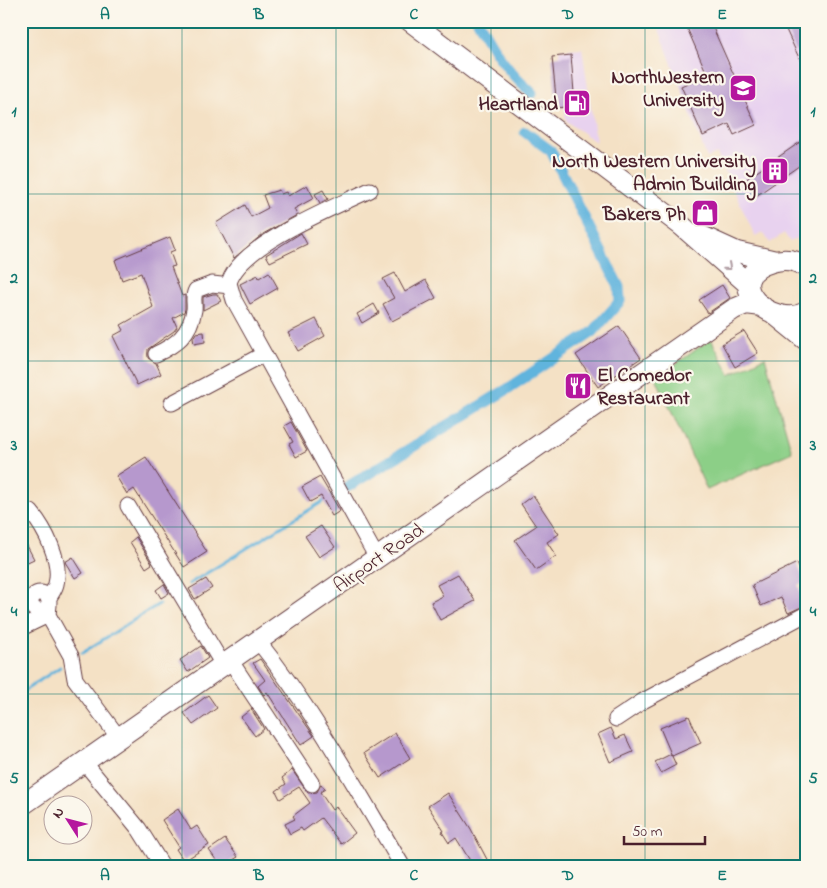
<svg xmlns="http://www.w3.org/2000/svg" width="827" height="888" font-family="'Indie Flower',sans-serif">
<style>
.built{fill:#e8d2ef}
.green{fill:#8ccf87;stroke:#6b7759}
.lines{fill:none;stroke-linecap:round;stroke-linejoin:round}
.stream{stroke:#61b4dd;stroke-width:3}
.canal{stroke:#61b4dd;stroke-width:11}
.building{fill:#b698cd}
.minor-casing{stroke:#643c42;stroke-width:17}
.major-casing{stroke:#643c42;stroke-width:22}
.minor{stroke:#fff;stroke-width:15}
.major{stroke:#fff;stroke-width:20}
.oneway{stroke:#ae9aa0}
.grid{fill:none;stroke:#0f766e;stroke-width:1;stroke-opacity:0.55}
.labels{text-anchor:middle;stroke-width:4.5;stroke-linejoin:round;paint-order:stroke}
.poi-label{font-size:20px;font-weight:bold;fill:#4a1f2b;stroke:#fbf7ec;text-anchor:end}
.street-label{font-size:20px;fill:#4a1f2b;stroke:#fbf7ec}
.neatline{fill:none;stroke:#0f766e;stroke-width:2}
.grid-label{font-size:16px;text-anchor:middle;font-weight:bold;fill:#0f766e}
</style>
<rect width="100%" height="100%" fill="#fbf7ec"/>
<filter id="ink" filterUnits="userSpaceOnUse"><feTurbulence type="fractalNoise" baseFrequency=".02" numOctaves="2"/><feDisplacementMap in="SourceGraphic" scale="10" xChannelSelector="R" yChannelSelector="G"/><feConvolveMatrix kernelMatrix="1 2 1 2 8 2 1 2 1" color-interpolation-filters="sRGB"/></filter>
<filter id="wash" filterUnits="userSpaceOnUse"><feTurbulence type="fractalNoise" baseFrequency=".0096" numOctaves="4" result="noise"/><feDisplacementMap in="SourceGraphic" scale="20" xChannelSelector="R" yChannelSelector="G"/><feGaussianBlur stdDeviation="1.12" result="paint"/><feColorMatrix in="noise" values="0 0 0 0 0 0 0 0 0 0 0 0 0 0 0 0 0 1.4 0 .05"/><feComposite in="paint" operator="in"/></filter>
<g filter="url(#wash)">
<rect width="100%" height="100%" fill="#f4e1c5"/>
<path class="built" d="M656,21h150v212l-16,9 -6,-9 -14,10 -7,-11 -8,4 -38,-82 -10,4z
M582,48l14,94 -30,-21 -7,-71z"/>
<path class="green" d="M711,339l19,36 35,-18 27,95 -85,38 -51,-112z"/>
<g class="lines">
<path class="stream" d="M189,584l146,-90
M82,653l77,-49
M21,693l39,-26"/>
<path class="canal" d="M478,21c16,29 28,50 54,72
M347,487l159,-97 87,-58 27,-31 -1,-14 -68,-136 -26,-19"/>
</g>
<g id="blocks">
<path class="building" d="M684,21h26l46,104 -22,10 -5,-11 -26,12 -22,-50 26,-12z
M782,21h24v52z
M571,55l3,38 8,-1 2,21 -11,1 -1,-8 -15,2 -5,-51z
M806,138v23l-50,35 -11,-16z
M307,185l7,13 -20,11 3,6 -34,19 -29,24 -18,-35 29,-18 6,12 17,-9 -5,-13 16,-5 2,4 5,-2 2,4z
M323,190l5,9 -8,4 -5,-9z
M301,233l6,11 -37,18 -4,-7z
M170,237l5,13 -5,2 5,14 -4,1 11,29 3,-1v14l-1,3 -11,6 4,9 -3,4 -26,18v9l8,5 5,11 -24,11 -24,-49 11,-6 -3,-5 32,-18 -12,-34 -19,7 -7,-20z
M269,272l9,16 -28,16 -10,-20 18,-9 1,3z
M395,273l10,19 21,-12 10,18 -44,23 -9,-17 11,-6 -11,-19z
M722,285l8,13 -22,15 -9,-13z
M213,294h4l4,7 -18,9v-13z
M374,304l5,9 -17,10 -5,-9z
M316,319l9,17 -27,15 -10,-18z
M619,326l22,32 -43,29 -22,-32z
M744,331l14,22 -23,14 -13,-23z
M204,332l1,10 -11,2 -1,-6 3,-5z
M291,422l16,29 -11,6 -7,-13 4,-2 -9,-16z
M146,457l61,95 -23,15 -50,-78 -7,5 -11,-18z
M320,477l20,34 -8,5 -11,-20 -11,6 -8,-15z
M533,495l26,39 -12,8 9,14 -20,14 -21,-30 21,-14 -15,-22z
M321,526l14,21 -16,10 -14,-21z
M21,534l13,25 -13,6z
M136,537l16,27 -6,4 -16,-26z
M73,557l10,16 -8,5 -10,-16z
M797,563l8,19 -7,3 8,20 -18,8 -7,-16 -20,9 -9,-21z
M458,574l17,27 -35,19 -9,-18 12,-6 -6,-11z
M206,579l6,9 -17,11 -6,-10z
M164,584l5,9 -8,5 -5,-8z
M201,646l7,12 -20,14 -8,-12z
M260,659l54,77 -13,9 -34,-53 -3,3 -6,-9 7,-6 -12,-17z
M208,695l9,13 -24,17 -9,-12z
M251,709l13,20 -9,7 -14,-19z
M689,716l12,27 -29,13 -12,-28z
M611,728l5,11 9,-4 8,17 -23,10 -12,-28z
M395,733l15,25 -30,20 -16,-25z
M671,754l5,11 -15,8 -6,-11z
M292,770l16,23 9,-1 4,-8 4,5 -5,3 12,18 4,-3 19,26 -14,11 -20,-26 -18,13 -2,-3 -11,6 -5,-10 10,-5 -2,-3 17,-13 -11,-16 -19,12 -4,-8 10,-7 -4,-6z
M448,793l23,36 20,38h-17l-18,-29 -7,5 -7,-11 2,-1 -16,-25z
M178,809l13,21 6,-4 12,19 -25,16 -8,-12 3,-2 -17,-27z
M225,839l13,18 -17,10 -12,-17z"/>
</g>
</g>
<g filter="url(#ink)">
<use href="#blocks" fill-opacity="0" stroke="#643c42" stroke-width="1"/>
<g class="lines">
<g class="minor-casing">
<path id="minor" d="M370,190c-35,17 -131,55 -141,93l5,17 143,258
M156,354c20,-9 34,-20 38,-44 1,-8 -2,-13 2,-20l16,-6 18,2
M172,403l92,-49
M128,506l95,159
M31,512c14,17 31,49 25,72 -1,5 -5,10 -7,14
M31 602a9 9 0 1 1 18 0a9 9 0 1 1-18 0Z
M49,605l-1,10 23,41 4,23 44,59
M21,628l27,-13
M258,641c56,70 99,149 145,226
M230,660l82,124
M616,719l27,-18 163,-87
M84,762l55,67 24,38"/>
</g>
<g class="major-casing">
<path id="major" d="M410,21l272,205 66,58
M702,236l35,16 39,9
M806,267c-10,-7 -22,-9 -34,-5 -56,17 0,69 34,50
M774,314l32,26
M21,806l713,-497 12,-5 16,2"/>
</g>
<use href="#minor" class="minor"/>
<use href="#major" class="major"/>
</g>
<defs><path id="oneway-chevron" d="M-2-3.5L2.5 0L-2 3.5" fill="none" stroke-width="1.6" stroke-linecap="round" stroke-linejoin="round" transform="scale(1.25)"/></defs>
<use class="oneway" href="#oneway-chevron" transform="translate(728 267) rotate(41)"/>
</g>
<path class="grid" d="M182,21v846M336,21v846M491,21v846M645,21v846M21,194h785M21,361h785M21,527h785M21,694h785"/>
<defs>
<g id="university-square" transform="scale(1.4375)"><rect x="-9" y="-9" width="18" height="18" rx="4" fill="#b5179e" stroke="#fbf7ec"/><path d="M0-5L7-2L0 1L-7-2ZM-4 1L0 2.5L4 1V4Q0 6-4 4Z" fill="#fff"/></g>
<g id="fuel-square" transform="scale(1.4375)"><rect x="-9" y="-9" width="18" height="18" rx="4" fill="#b5179e" stroke="#fbf7ec"/><path d="M-5.5-6h7V0h2V4h1.3V-2.5L3-4.5l.8-.8L6-3V5H2.5V1h-1V6h-7ZM-4.2-4.7v3.2H.2V-4.7Z" fill="#fff"/></g>
<g id="building-square" transform="scale(1.4375)"><rect x="-9" y="-9" width="18" height="18" rx="4" fill="#b5179e" stroke="#fbf7ec"/><path d="M-4-6H4V6H1V3H-1V6H-4ZM-2.5-4.3h1.7v1.8h-1.7ZM.8-4.3h1.7v1.8H.8ZM-2.5-1h1.7V.8h-1.7ZM.8-1h1.7V.8H.8Z" fill="#fff"/></g>
<g id="shop-square" transform="scale(1.4375)"><rect x="-9" y="-9" width="18" height="18" rx="4" fill="#b5179e" stroke="#fbf7ec"/><path d="M-5-2.5h2.3a2.7 3.5 0 0 1 5.4 0H5L5.5 6h-11ZM-1.5-2.5h3a1.5 2.3 0 0 0-3 0Z" fill="#fff"/></g>
<g id="restaurant-square" transform="scale(1.4375)"><rect x="-9" y="-9" width="18" height="18" rx="4" fill="#b5179e" stroke="#fbf7ec"/><path d="M-5-6h1v4h1v-4h1v4h1v-4h1v5L-1.5 .5V6h-2V.5L-5-1ZM5-6V6H3V1.5H1.5Q1.5-4 5-6Z" fill="#fff"/></g>
</defs>
<g fill-rule="evenodd">
<use href="#university-square" x="743" y="88"/>
<use href="#fuel-square" x="577" y="103"/>
<use href="#building-square" x="775" y="171"/>
<use href="#shop-square" x="705" y="213"/>
<use href="#restaurant-square" x="578" y="386"/>
</g>
<g class="labels">
<g class="poi-label">
<text x="724" y="83">NorthWestern<tspan x="724" dy="23">University</tspan></text>
<text x="558" y="110">Heartland</text>
<text x="756" y="167">North Western University<tspan x="756" dy="23">Admin Building</tspan></text>
<text x="686" y="220">Bakers Ph</text>
<text x="597" y="381" text-anchor="start">El Comedor<tspan x="597" dy="23">Restaurant</tspan></text>
</g>
<g class="street-label">
<text transform="translate(378 557) rotate(-35)" y="7">Airport Road</text>
</g>
</g>
<rect width="827" height="888" fill="none" stroke="#fbf7ec" stroke-width="55"/>
<g transform="translate(68 820) rotate(306)"><circle r="24" fill="#fbf7ec" stroke="#b4a19f"/>
<path d="M0-4L9 19L0 12L-9 19Z" fill="#b5179e"/>
<text y="-8" font-size="14" font-weight="bold" text-anchor="middle" fill="#4a1f2b">N</text>
</g>
<path d="M624 836v8h81v-8" fill="none" stroke="#4a1f2b" stroke-width="2.5"/>
<text x="632" y="836" font-size="15" fill="#4a1f2b" stroke="#fbf7ec" stroke-width="4" paint-order="stroke">50 m</text>
<rect x="28" y="28" width="772" height="832" class="neatline"/>
<g class="grid-label">
<text x="105" y="19">A</text>
<text x="259" y="19">B</text>
<text x="414" y="19">C</text>
<text x="568" y="19">D</text>
<text x="722" y="19">E</text>
<text x="14" y="116">1</text>
<text x="813" y="116">1</text>
<text x="14" y="283">2</text>
<text x="813" y="283">2</text>
<text x="14" y="450">3</text>
<text x="813" y="450">3</text>
<text x="14" y="616">4</text>
<text x="813" y="616">4</text>
<text x="14" y="783">5</text>
<text x="813" y="783">5</text>
<text x="105" y="880">A</text>
<text x="259" y="880">B</text>
<text x="414" y="880">C</text>
<text x="568" y="880">D</text>
<text x="722" y="880">E</text>
</g>
</svg>
